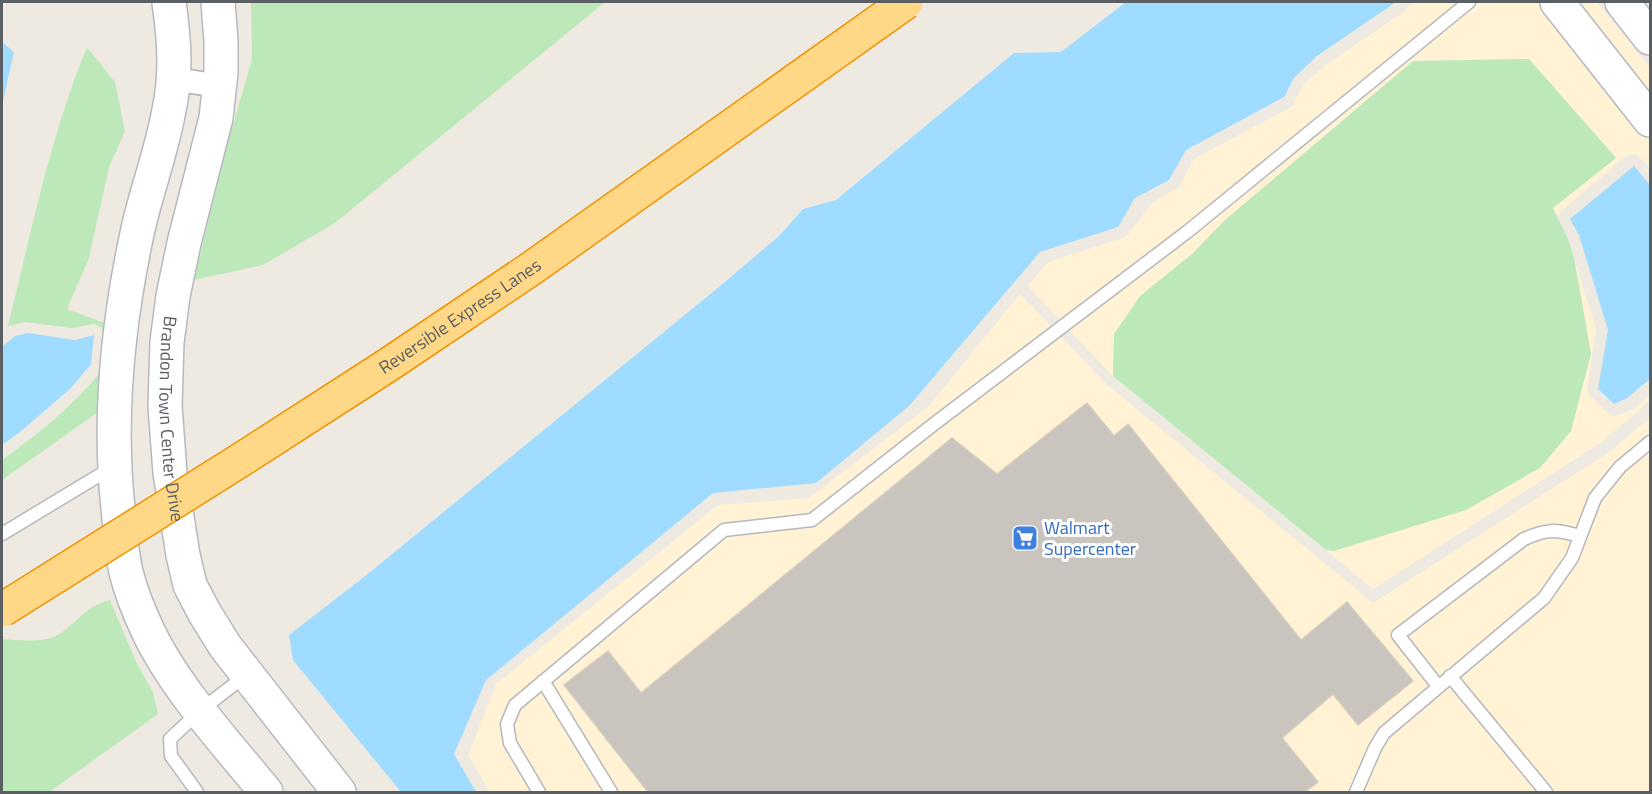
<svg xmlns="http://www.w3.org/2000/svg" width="1652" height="794" font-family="'Titillium Web',sans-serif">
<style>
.commercial{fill:#fff2d5}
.green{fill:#bde9ba}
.water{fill:#a0dcff}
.building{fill:#c9c5be;stroke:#d4ccbf;stroke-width:1.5}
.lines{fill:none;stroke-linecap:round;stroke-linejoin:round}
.lane-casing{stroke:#b4b8bd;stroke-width:15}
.street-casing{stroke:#b4b8bd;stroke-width:26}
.secondary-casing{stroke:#b5b9bf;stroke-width:36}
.lane{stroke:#fff;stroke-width:12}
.street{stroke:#fff;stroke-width:22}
.secondary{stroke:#fff;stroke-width:33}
.highway-bridge-casing{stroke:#ef9400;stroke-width:36;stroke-linecap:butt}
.highway-bridge{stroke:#ffd887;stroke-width:33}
.labels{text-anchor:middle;stroke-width:6;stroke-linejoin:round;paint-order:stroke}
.street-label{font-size:18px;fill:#5a5f64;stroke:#fff}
.shop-label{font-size:18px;fill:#366cbe;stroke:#fff;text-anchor:start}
</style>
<rect width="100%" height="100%" fill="#eeeae1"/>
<path class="commercial" d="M1413,2h128l109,139v27l-13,-14 -11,2 -64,54 -4,7 -5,-9 63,-50 -87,-99 -116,2 -188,159 -111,114 -1,42 -85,-90 20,-24 78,-25 27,-35 26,-15 15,-28 99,-53 10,-21 21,-19 81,-55z
M1573,2h24l53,66v31z
M1574,258l22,71 -9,61 4,7 16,15 6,4 7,-1 15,-7 15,-13v6l-50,42 -227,146 -47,-39 8,1 63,-20 194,-177z
M1020,294l86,90 267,219 235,-150 42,-35v374h-1160l-22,-37 28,-71 222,-179 91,-7 119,-91z"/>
<path class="green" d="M251,2h354l-270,221 -72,42 -69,15 31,-127 27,-94z
M87,47l28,35 10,49 -16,36 -20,91 -22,51 40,15 -2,14 -4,-11 -7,-3 -22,4 -47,-6 -17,4c23,-93 42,-190 79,-279z
M1529,59l87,99 -63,50 15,31 6,19 17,96 -20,77 -31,37 -74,42 -132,41 -8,-1 -213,-174 1,-42 26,-38 52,-42 33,-34 188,-159z
M100,373l1,37 -99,70v-20c36,-26 70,-53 98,-87z
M110,600l27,64 16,28 5,22 -106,76 1,2h-51v-153c17,1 44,5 59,-6 20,-14 24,-26 49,-33z"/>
<path class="water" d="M1126,2h270l-79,54 -23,22 -10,19 -98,53 -17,30 -34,18 -17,29 -78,25 -131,154 -93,77 -103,10 -227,187 -32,74 22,38h-75l-108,-132 -4,-25 75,-58 355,-290 60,-51 24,-27 33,-9 178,-147 47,-1z
M2,42l12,10 -12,54z
M1634,166l16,19v194l-23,19 -13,6 -16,-15 10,-59 -29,-95 -9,-16z
M28,333l47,7 19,-5 -3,29 -20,24 -51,44 -18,13v-98l13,-11z"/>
<path class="building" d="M1087,403l27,33 14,-12 173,216 46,-38 66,79 -55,44 -25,-31 -51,44 36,44 -13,10h-657l-84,-107 44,-34 33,42 311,-255 45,36z"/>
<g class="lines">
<g class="lane-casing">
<path id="lane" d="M2,534l111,-67
M1450,676l96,116
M543,681l68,111
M1438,686l-40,-51 126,-96c23,-10 31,-10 56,-3
M197,792l-26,-36 -1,-17 31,-29 44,-34
M539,792l-29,-49 -3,-19 8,-19 209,-175 88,-10 122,-96 253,-192 282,-230
M1356,792l19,-44 9,-15 160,-135 28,-40 23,-60 25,-31 30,-25"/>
</g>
<g class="street-casing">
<path id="street" d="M173,79l47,7"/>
</g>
<g class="secondary-casing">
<g id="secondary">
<path d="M169,2c5,36 8,72 0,108 -7,40 -22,79 -31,119 -20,92 -30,186 -20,279 2,21 3,43 8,64 5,20 13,40 22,59 27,57 78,112 118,161"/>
<path id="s1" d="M218,2l3,40v30l-5,46 -32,125 -11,53 -6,46 -2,64 5,67 13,82 7,30 14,27 21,34 114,146"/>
<path d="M1557,2l93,118"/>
<path d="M1622,2l28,36"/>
</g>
</g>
<use href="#lane" class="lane"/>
<use href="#street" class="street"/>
<use href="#secondary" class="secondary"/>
<g class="highway-bridge-casing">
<g id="highway-bridge">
<path id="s2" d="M2,610l237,-149 149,-96 144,-97 374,-266"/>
</g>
</g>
<use href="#highway-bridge" class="highway-bridge"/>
</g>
<defs>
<g id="supermarket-square" transform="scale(1.35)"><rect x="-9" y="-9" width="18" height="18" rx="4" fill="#3f7fe0" stroke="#fff"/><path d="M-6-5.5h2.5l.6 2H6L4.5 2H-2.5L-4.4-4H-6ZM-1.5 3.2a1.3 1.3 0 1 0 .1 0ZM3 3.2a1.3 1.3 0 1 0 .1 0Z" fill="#fff"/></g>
</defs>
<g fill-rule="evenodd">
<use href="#supermarket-square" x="1025" y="538"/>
</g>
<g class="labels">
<g class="street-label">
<text dy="6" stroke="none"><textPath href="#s2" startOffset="544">Reversible Express Lanes</textPath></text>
<text dy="6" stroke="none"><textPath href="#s1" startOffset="423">Brandon Town Center Drive</textPath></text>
</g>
<g class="shop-label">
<text x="1044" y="534">Walmart<tspan x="1044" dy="21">Supercenter</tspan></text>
</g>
</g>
<rect width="1652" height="794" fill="none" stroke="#5a5f64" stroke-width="6"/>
</svg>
